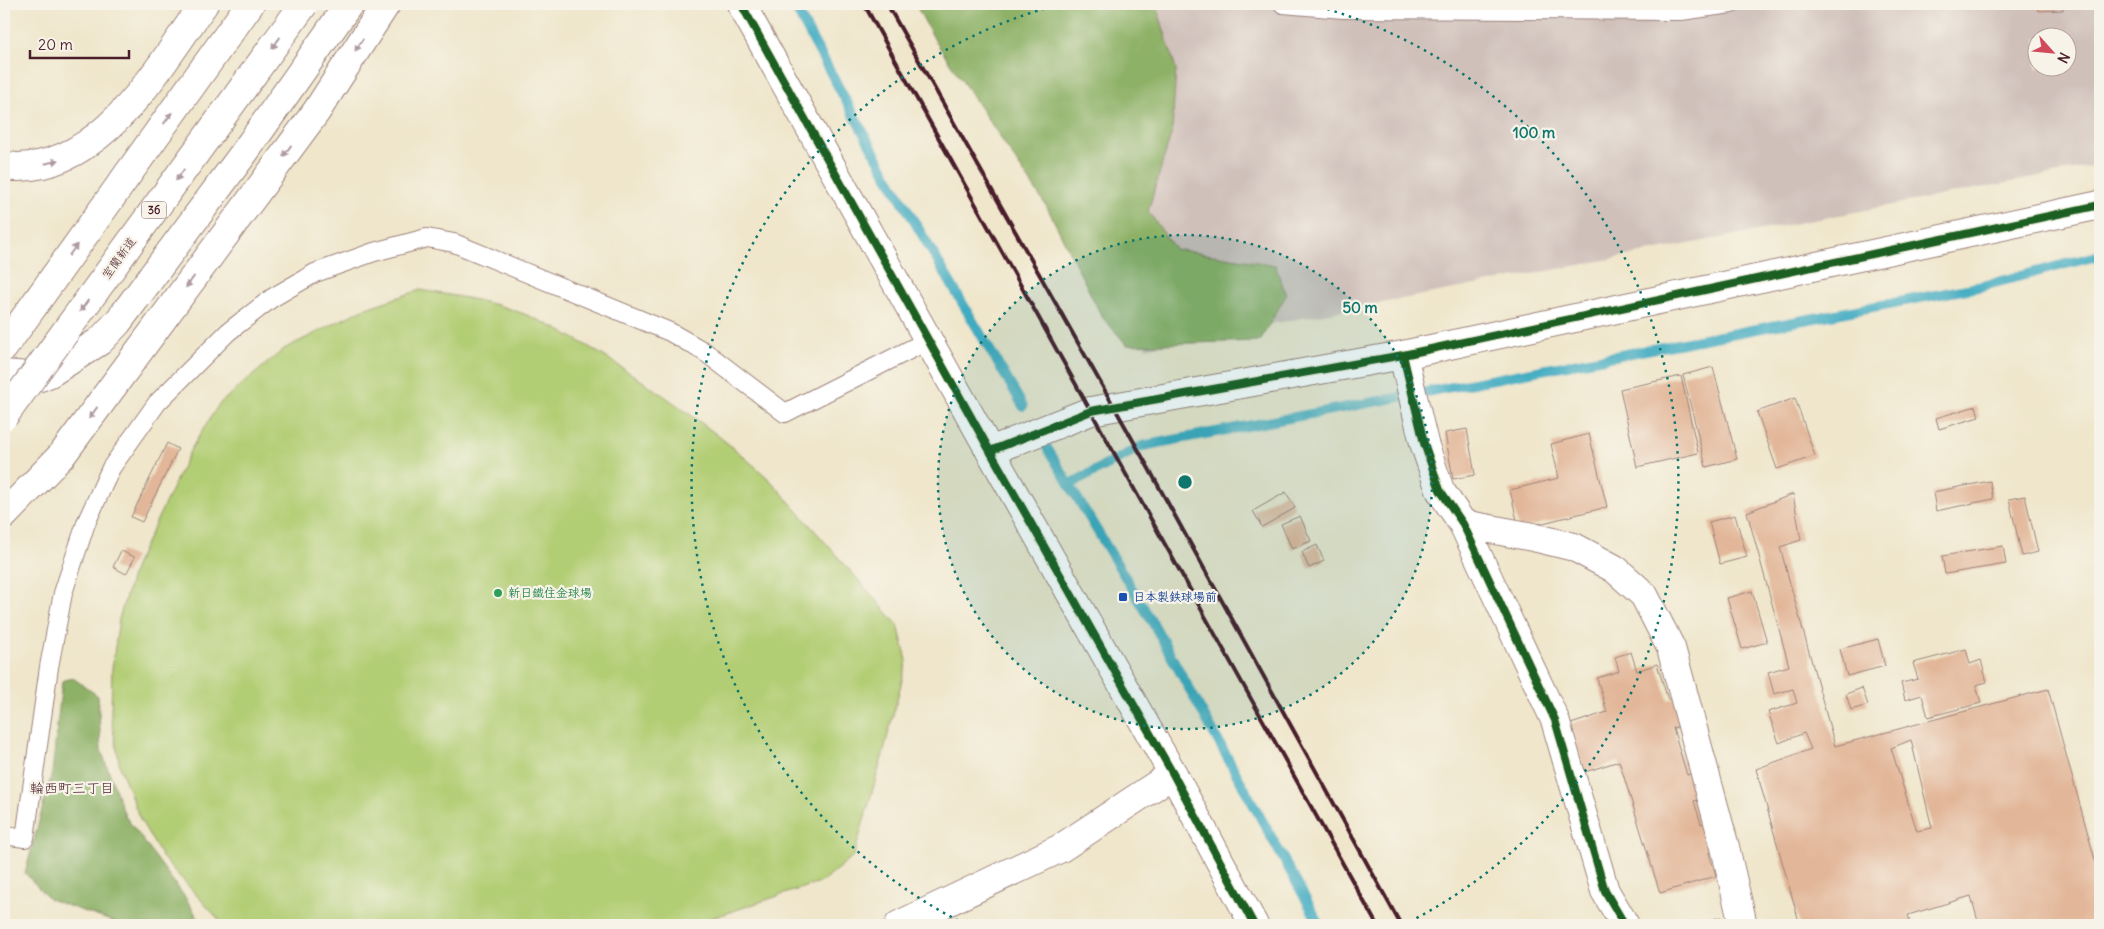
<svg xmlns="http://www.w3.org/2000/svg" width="2104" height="929" font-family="Delius,'Klee One',sans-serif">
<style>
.industrial{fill:#cfc0ba;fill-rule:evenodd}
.green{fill:#b2ce74;stroke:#7e7650}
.forest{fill:#8db166;stroke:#6c6848}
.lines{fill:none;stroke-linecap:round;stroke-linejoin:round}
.stream{stroke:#41abc1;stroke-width:10}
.building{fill:#e2b698;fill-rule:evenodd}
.service-casing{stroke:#9c827b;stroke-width:20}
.minor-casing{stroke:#9c827b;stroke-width:30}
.tertiary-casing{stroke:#9c827b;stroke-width:30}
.trunk-casing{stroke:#9c827b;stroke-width:30}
.motorway-casing{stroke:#9c827b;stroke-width:30}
.service{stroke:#fff;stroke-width:18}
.minor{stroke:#fff;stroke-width:28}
.tertiary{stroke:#fff;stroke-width:28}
.trunk{stroke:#fff;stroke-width:28}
.motorway{stroke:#fff;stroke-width:28}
.rail{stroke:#4a1f2b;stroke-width:4}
.motorway-bridge-casing{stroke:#9c827b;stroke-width:30;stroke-linecap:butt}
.motorway-bridge{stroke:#fff;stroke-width:28}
.cycleway-casing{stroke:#f7f3e8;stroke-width:11}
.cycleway{stroke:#1b5e20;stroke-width:8}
.oneway{fill:#ae9aa0}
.ring{fill:none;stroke:#0f766e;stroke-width:2.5;stroke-dasharray:2.5 5}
.leisure-dot{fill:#2e9e5b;stroke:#f7f3e8;stroke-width:2}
.transit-dot{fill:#1a4fb4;stroke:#f7f3e8;stroke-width:2}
.labels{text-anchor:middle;stroke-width:4.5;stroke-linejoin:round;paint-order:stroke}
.shield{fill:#f7f3e8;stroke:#7e5f64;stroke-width:1}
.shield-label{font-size:11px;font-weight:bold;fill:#4a1f2b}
.street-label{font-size:12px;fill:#4a1f2b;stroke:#f7f3e8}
.leisure-label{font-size:12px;font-weight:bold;fill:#27864d;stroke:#f7f3e8;text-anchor:start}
.transit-label{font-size:12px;font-weight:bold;fill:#164399;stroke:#f7f3e8;text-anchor:start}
.neighbourhood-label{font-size:14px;fill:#4a1f2b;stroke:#f7f3e8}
.centre{fill:#0f766e;stroke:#f7f3e8;stroke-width:2.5}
.ring-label{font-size:15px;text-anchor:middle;font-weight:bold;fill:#0f766e;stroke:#f7f3e8;stroke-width:4.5;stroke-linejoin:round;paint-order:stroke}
</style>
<rect width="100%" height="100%" fill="#f7f3e8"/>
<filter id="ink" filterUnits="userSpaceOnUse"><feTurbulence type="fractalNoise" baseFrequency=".02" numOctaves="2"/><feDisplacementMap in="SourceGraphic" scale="10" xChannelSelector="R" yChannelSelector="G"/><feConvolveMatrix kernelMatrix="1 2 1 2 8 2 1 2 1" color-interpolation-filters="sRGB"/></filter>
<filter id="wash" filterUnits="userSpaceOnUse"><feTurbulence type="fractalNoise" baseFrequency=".0096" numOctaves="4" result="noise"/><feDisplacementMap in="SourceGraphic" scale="20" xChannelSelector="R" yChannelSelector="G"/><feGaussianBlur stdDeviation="1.12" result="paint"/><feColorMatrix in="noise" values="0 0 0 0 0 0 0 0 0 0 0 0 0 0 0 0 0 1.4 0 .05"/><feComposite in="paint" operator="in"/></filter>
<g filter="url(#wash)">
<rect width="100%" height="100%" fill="#efe6cb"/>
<path class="industrial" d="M955,4h1145v161l-954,183zM2036,38h30v30h-30z"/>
<path class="green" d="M420,290c35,6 71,11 104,24 38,15 71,36 106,59 49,32 97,67 141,108l127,144 9,36 -24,93 -29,101 -31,26 -132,44h-465l-5,-3 -59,-65 -22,-38 -20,-52 -9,-50 1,-49 7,-49 16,-53 56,-117 28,-45 65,-55 79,-40z"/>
<path class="forest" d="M915,4h241l20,65 -4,62 -24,80 27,38 100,16 11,30 -26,46 -133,4 -25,-28 -55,-110 -111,-165z
M73,678l25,18 3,54 24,66 62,84 15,25h-80l-73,-26 -24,-26 27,-100 10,-92z"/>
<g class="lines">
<path class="stream" d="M793,4l91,166 139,236
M1046,446l108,179 166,300
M1069,485l73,-39 841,-160 117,-31"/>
</g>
<g id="blocks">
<path class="building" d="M2037,4h26v6l-25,1z
M1713,367l24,92 -31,8 -23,-92z
M1681,376l17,77 -61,14 -17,-78z
M1795,398l20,58 -38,13 -20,-57z
M1976,406l3,11 -40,12 -3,-11z
M1467,429l8,46 -22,4 -8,-46z
M1589,434l18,73 -88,22 -9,-39 49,-12 -8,-34z
M167,443l11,6 -36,73 -11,-5z
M1990,481l3,18 -57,12 -3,-19z
M1286,492l9,16 -33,19 -9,-16z
M1793,494l8,46 -21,7 55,199 213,-57 52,189v47h-121l-8,-29 -63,19 3,10h-111l-44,-156 55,-20 -7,-16 -25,10 -11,-31 29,-9 -4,-14 -19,5 -6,-22 21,-6 -42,-154zM1911,740l21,88 -15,3 -26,-83z
M2025,496l13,56 -16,4 -13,-57z
M1735,515l12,42 -27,7 -11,-42z
M1300,516l11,25 -19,8 -11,-25z
M1317,545l7,16 -15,7 -7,-16z
M2003,546l3,18 -61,10 -3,-18z
M121,551l14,6 -9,17 -13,-7z
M1752,591l15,51 -25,7 -15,-51z
M1878,639l7,27 -38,10 -7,-27z
M1966,649l4,15 11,-4 6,22 -11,3 5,18 -53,14 -6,-22 -17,5 -4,-17 17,-4 -5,-16z
M1631,652l6,19 20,-7 11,36 11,-3 8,27 -14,4 14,47 13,-4 7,26 -13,4 7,23 11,-3 9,28 -12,4 7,23 -56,17 -41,-132 -34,11 -14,-48 36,-12 -10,-34 22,-7 -4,-14z
M1862,688l6,17 -17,5 -5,-16z
M1721,917l2,8h-30z"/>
</g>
</g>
<g filter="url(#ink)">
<use href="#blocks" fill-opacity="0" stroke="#9c827b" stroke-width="1"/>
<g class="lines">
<g class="service-casing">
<path id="service" d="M1283,4l60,5 338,2 50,-7
M4,835l21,3 24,-171 14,-74 23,-70 25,-55 46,-65 71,-71 44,-34 43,-25 59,-21 53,-14 27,5 216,89 35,20 80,61 144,-73"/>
</g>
<g class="minor-casing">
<path id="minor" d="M1403,355l21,88 16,47 23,34 92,196 50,171 20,34
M990,451l101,-40 312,-56 697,-150
M1463,524l70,13 41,10 41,22 29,26 27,53 54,199 18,78
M899,925l162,-77 112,-74"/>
</g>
<g class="tertiary-casing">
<path id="tertiary" d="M741,4l249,447 183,323 81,151"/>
</g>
<g class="trunk-casing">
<path id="trunk" d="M4,515l58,-60 254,-343 70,-108"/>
</g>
<g class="motorway-casing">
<path id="motorway" d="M4,166c94,12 153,-97 200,-162
M4,347l246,-343
M4,374l36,3 10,-4 50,-32 18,-19 126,-169 105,-149"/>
</g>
<use href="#service" class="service"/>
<use href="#minor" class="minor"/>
<use href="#tertiary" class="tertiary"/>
<use href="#trunk" class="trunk"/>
<use href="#motorway" class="motorway"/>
<path class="rail" d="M864,4l513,921
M887,4l261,463 253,458"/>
<g class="motorway-bridge-casing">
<path id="motorway-bridge" d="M4,416l300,-412"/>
</g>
<use href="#motorway-bridge" class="motorway-bridge"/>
<g class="cycleway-casing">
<path id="cycleway" d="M741,4l249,447 183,323 81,151
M1403,355l21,88 16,47 23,34 92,196 50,171 20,34
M990,451l101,-40 312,-56 697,-150"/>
</g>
<use href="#cycleway" class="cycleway"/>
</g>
<defs><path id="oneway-solid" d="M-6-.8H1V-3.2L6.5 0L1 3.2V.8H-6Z" transform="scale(1.25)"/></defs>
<g class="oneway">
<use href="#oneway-solid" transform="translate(276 43) rotate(126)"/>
<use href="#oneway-solid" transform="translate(359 45) rotate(123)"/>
<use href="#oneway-solid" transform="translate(168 118) rotate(-54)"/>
<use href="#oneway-solid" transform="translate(287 151) rotate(126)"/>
<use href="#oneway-solid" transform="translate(52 162) rotate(-14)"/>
<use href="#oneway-solid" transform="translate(180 175) rotate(126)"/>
<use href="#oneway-solid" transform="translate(73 250) rotate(-54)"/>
<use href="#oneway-solid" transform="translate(190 282) rotate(126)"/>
<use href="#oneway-solid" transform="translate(84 306) rotate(126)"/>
<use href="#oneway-solid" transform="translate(93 413) rotate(126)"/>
</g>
</g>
<circle cx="1185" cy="482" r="247" fill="#0f766e" fill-opacity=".12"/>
<g class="ring">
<circle cx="1185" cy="482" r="247"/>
<path d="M965 924A494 494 0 0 1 1057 5M1313 5A494 494 0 0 1 1405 924"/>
</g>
<circle class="leisure-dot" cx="498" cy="593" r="5"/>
<rect class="transit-dot" x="1118" y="592" width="10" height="10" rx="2.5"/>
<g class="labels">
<rect class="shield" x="141.5" y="201.5" width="25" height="17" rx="4"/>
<g class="shield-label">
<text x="154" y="214">36</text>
</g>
<g class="street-label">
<text transform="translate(119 258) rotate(-54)" y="4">室蘭新道</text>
</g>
<g class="leisure-label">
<text x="508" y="597">新日鐵住金球場</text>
</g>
<g class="transit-label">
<text x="1133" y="601">日本製鉄球場前</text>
</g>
<g class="neighbourhood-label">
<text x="72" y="793">輪西町三丁目</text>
</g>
</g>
<circle cx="1185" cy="482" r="8" class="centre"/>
<g class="ring-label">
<text x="1534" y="138">100 m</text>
<text x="1360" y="313">50 m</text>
</g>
<rect width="2104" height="929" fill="none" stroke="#f7f3e8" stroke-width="20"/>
<g transform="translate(2052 52) rotate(117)"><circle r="24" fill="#f7f3e8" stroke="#b29e9c"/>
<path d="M0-4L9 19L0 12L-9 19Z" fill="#d1495b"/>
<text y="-8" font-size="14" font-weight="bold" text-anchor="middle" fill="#4a1f2b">N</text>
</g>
<path d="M30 50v8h99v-8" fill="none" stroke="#4a1f2b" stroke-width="2.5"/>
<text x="38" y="50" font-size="15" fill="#4a1f2b" stroke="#f7f3e8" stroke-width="4" paint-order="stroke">20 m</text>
</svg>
